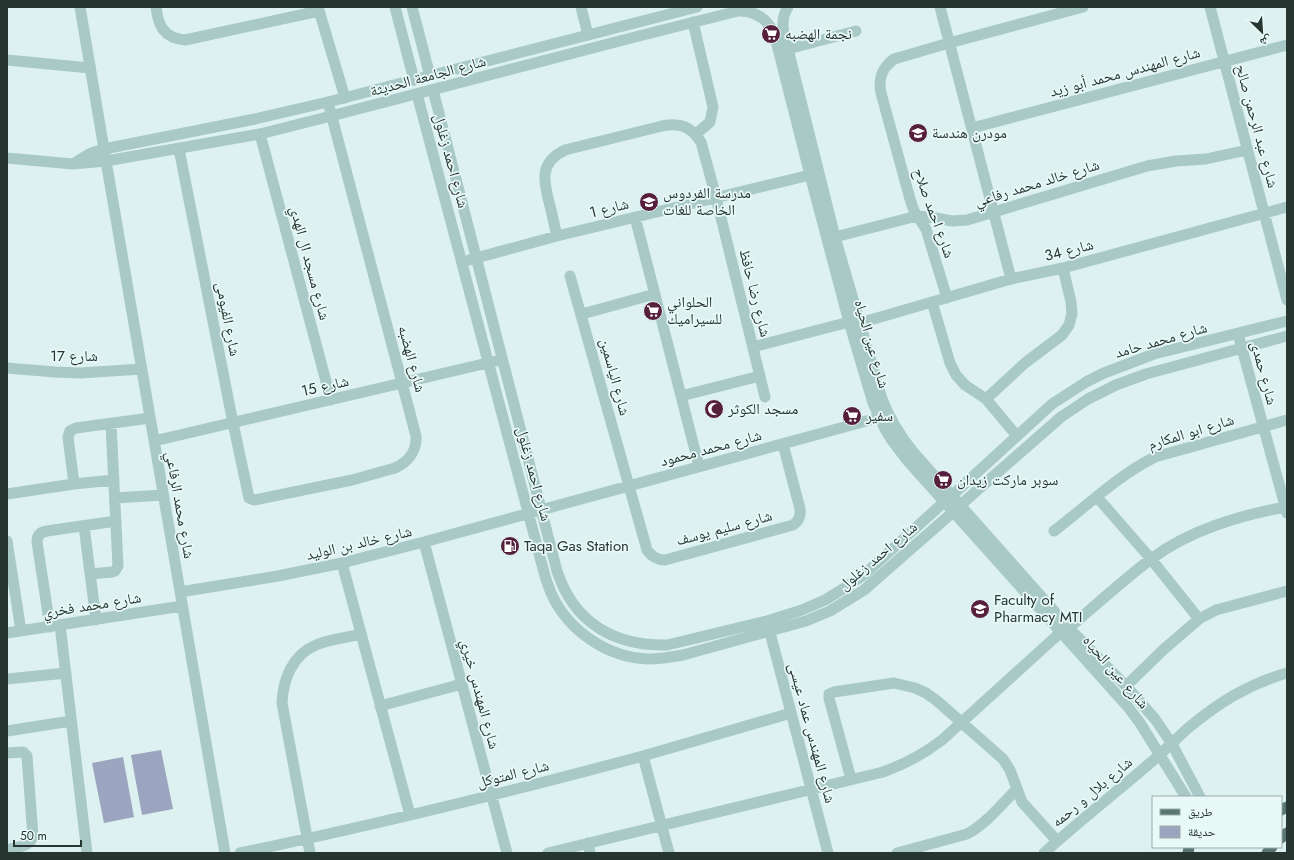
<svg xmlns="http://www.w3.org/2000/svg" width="1294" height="860" font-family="Jost,'Noto Naskh Arabic',sans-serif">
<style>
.green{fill:#9ca5bf}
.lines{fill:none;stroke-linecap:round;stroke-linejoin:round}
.minor{stroke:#a8c9c5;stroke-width:11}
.tertiary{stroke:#a8c9c5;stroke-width:11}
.primary{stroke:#597770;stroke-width:11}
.labels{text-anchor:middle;stroke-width:3.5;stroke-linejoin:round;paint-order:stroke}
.poi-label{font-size:15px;fill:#283632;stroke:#e8f9f8;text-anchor:start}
.street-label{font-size:15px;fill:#283632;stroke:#e8f9f8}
</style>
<rect width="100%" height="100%" fill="#dcf1f0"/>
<path class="green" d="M161,750l12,59 -31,6 -11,-60z
M123,757l11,60 -30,6 -12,-60z"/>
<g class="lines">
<path class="minor" d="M156,7c2,19 8,31 29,33l134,-29
M318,7l27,91
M395,7l19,73
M412,7l18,69
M581,7l7,28
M940,7l71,272
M1210,7l77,293
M693,22l20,85 -3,15 -14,12
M788,49l68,-18
M7,60l83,8
M433,90l124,481c17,52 57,75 110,74l100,-24 35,-11 23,-10 21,-13 19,-13 79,-72
M417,94l128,482c2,6 4,12 6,17 17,38 57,65 98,66 12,0 23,-2 34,-4l123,-34 24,-10 34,-21 89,-78
M972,128l315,-83
M260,134l71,266
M179,149l54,274 16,75 5,2 98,-20 43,-12c13,-6 22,-17 21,-32l-88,-334
M7,158l66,6 33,-3 119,692
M73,164l18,-11 13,-4
M635,217l64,249
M557,236c-3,-12 -5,-23 -8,-34 -6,-23 -9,-40 16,-52l97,-24c19,-4 29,1 39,16l15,55 49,200
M835,237l82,-21 19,2 16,3 15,-1 180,-54 29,-5 30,-2 41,-9
M469,260l88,-24 253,-61
M570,276l77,274c5,7 10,10 18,10l128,-35c6,-4 8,-9 7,-16l-17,-65
M947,298l-21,-69 -12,-18 -4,-12 -29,-106c-3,-15 1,-25 13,-34l55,-16 134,-36
M932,302l18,61 6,12 9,10 21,14 31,37
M582,314l73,-20
M860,323l151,-44 52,-11 224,-61
M1238,334l49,179
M753,347l96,-25
M7,368l48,4 25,1 62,-4
M681,396l79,-20
M986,399l39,-36 37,-28 7,-10 3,-11 -1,-12 -8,-34
M154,441l342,-80
M74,484l-6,-47 2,-6 6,-3 74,-10
M7,494l67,-10 40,-4
M1097,497l54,62 48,60
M115,498l48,-3
M84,526l12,94
M1054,531c33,-25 63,-55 101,-74l132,-37
M7,541l14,90
M424,542l83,311
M342,563l68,252
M90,574l22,-2 3,-1 3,-5 -7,-142
M180,592l98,-16 64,-13 82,-21 464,-127
M60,625l27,228
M768,625l60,228
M50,627l-13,-85c0,-6 3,-10 10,-11l69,-10
M1069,628c27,-23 53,-47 82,-69 39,-29 87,-43 134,-52
M7,633l175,-27
M7,679l59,-6
M1126,686l37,-36 36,-31 17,-9 71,-19
M380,706l82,-22
M7,731l64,-10
M7,753l16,-1 4,4 6,81c-4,10 -17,10 -26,13
M643,756l26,97
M851,779l-22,-81v-4l5,-2 60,-9 21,5 11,5 10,7 67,59 7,11 12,32 35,39
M588,843l2,10
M240,853c135,-28 269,-61 403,-97 49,-14 99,-29 148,-43
M310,853l-28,-150c1,-23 10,-48 34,-58 14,-6 30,-7 45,-11
M548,853l335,-81c22,-8 41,-18 59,-32l119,-108
M897,853l70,-19c20,-11 34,-29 49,-44
M1044,853c34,-31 70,-59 105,-89 13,-11 25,-23 38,-35 31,-26 61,-45 100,-56"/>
<path class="tertiary" d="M80,7l26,154 154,-27 71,-18 304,-79 111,-28
M788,7c-9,13 -4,28 0,42l47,188 47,162c8,21 19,38 32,54l155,175 57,58 29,33 17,25 28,53
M740,11c16,0 27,8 34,22l36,142 39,147 24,81 12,26 6,10 15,20 222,248 12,16 46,74
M104,149l151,-30 73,-17 369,-95
M947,500l105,-96 34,-22 18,-9 50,-19 133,-33
M956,509l105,-92 27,-18 28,-14 30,-11 141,-38"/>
<path class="primary" d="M1281,810l6,-3
M1281,838l6,-5
M1188,853l1,-6
M1267,853l5,-6"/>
</g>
<defs>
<g id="supermarket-disc" transform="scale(1)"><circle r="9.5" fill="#561f3b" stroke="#e8f9f8"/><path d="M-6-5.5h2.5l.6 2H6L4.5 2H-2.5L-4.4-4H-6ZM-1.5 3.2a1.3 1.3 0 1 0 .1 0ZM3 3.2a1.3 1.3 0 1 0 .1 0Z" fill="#fff"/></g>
<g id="university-disc" transform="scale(1)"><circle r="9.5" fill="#561f3b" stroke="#e8f9f8"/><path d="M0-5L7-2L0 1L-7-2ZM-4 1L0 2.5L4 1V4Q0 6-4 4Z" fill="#fff"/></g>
<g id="school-disc" transform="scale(1)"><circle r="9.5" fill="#561f3b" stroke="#e8f9f8"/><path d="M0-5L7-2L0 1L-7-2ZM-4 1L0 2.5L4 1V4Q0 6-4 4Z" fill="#fff"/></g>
<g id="mosque-disc" transform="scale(1)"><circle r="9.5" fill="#561f3b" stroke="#e8f9f8"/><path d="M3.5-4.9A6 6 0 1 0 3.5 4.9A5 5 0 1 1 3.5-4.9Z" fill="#fff"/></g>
<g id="fuel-disc" transform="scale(1)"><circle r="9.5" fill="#561f3b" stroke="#e8f9f8"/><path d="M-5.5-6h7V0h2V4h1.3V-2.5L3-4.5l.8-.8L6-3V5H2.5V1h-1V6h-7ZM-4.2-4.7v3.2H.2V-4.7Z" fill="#fff"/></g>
</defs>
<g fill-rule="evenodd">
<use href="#supermarket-disc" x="771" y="34"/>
<use href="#university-disc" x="918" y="133"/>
<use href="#school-disc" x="649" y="202"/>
<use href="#supermarket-disc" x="653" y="311"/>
<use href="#mosque-disc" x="714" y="409"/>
<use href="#supermarket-disc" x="852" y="416"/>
<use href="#supermarket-disc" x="943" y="480"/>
<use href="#fuel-disc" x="510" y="546"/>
<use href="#university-disc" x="980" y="609"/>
</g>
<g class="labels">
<g class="poi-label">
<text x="785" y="39">نجمة الهضبه</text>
<text x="932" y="138">مودرن هندسة</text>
<text x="663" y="198">مدرسة الفردوس<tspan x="663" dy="17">الخاصة للغات</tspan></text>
<text x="667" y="307">الحلواني<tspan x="667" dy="17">للسيراميك</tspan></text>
<text x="728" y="414">مسجد الكوثر</text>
<text x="866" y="421">سفير</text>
<text x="957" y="485">سوبر ماركت زيدان</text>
<text x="524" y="551">Taqa Gas Station</text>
<text x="994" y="605">Faculty of<tspan x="994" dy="17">Pharmacy MTI</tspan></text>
</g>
<g class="street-label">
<text transform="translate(1125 72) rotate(-15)" y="5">شارع المهندس محمد أبو زيد</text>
<text transform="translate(428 76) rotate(-15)" y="5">شارع الجامعة الحديثة</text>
<text transform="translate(1257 126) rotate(75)" y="5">شارع عبد الرحمن صالح</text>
<text transform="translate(451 161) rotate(75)" y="5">شارع احمد زغلول</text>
<text transform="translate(1037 183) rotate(-17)" y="5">شارع خالد محمد رفاعي</text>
<text transform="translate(609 208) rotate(-14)" y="5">شارع 1</text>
<text transform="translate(934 213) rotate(70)" y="5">شارع احمد صلاح</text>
<text transform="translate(1069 250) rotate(-14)" y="5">شارع 34</text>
<text transform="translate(310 263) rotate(75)" y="5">شارع مسجد ال الهدي</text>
<text transform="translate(755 293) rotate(76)" y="5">شارع رضا حافظ</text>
<text transform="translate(228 319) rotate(79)" y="5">شارع الفيومى</text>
<text transform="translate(1161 340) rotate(-16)" y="5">شارع محمد حامد</text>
<text transform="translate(872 344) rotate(74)" y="5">شارع عين الحياه</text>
<text x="74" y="361">شارع 17</text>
<text transform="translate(412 359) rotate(75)" y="5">شارع الهضبه</text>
<text transform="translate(1264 373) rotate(75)" y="5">شارع حمدى</text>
<text transform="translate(615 377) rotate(75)" y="5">شارع الياسمين</text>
<text transform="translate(325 386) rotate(-13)" y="5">شارع 15</text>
<text transform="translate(1191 432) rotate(-17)" y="5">شارع ابو المكارم</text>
<text transform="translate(711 448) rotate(-15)" y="5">شارع محمد محمود</text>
<text transform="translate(534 474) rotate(75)" y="5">شارع احمد زغلول</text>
<text transform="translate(180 505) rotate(80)" y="5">شارع محمد الرفاعي</text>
<text transform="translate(724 528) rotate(-15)" y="5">شارع سليم يوسف</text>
<text transform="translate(359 543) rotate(-13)" y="5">شارع خالد بن الوليد</text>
<text transform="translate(878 556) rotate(-40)" y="5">شارع احمد زغلول</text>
<text transform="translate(92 605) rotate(-9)" y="5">شارع محمد فخري</text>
<text transform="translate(1116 672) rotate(49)" y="5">شارع عين الحياه</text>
<text transform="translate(480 694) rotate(75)" y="5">شارع المهندس خيري</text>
<text transform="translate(812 733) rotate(75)" y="5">شارع المهندس عماد عيسى</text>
<text transform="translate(513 774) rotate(-14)" y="5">شارع المتوكل</text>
<text transform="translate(1092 792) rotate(-40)" y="5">شارع بلال و رحمه</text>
</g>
</g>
<rect width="1294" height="860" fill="none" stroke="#283632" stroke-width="16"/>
<rect x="1152" y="796" width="130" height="52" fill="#e8f9f8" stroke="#9baba9"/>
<rect x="1160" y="809" width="20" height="6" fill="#597770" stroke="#9baba9"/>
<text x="1188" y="816" font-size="12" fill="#283632">طريق</text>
<rect x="1160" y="826" width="20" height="12" fill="#9ca5bf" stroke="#9baba9"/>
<text x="1188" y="836" font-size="12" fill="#283632">حديقة</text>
<g transform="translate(1262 32) rotate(155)" stroke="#e8f9f8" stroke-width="3" paint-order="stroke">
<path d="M0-3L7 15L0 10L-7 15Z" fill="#283632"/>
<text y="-6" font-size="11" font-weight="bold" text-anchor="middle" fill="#283632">ش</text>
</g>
<path d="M14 840v6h67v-6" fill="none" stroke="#283632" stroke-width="2"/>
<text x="20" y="840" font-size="12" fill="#283632" stroke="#e8f9f8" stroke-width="3" paint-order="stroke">50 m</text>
</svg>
